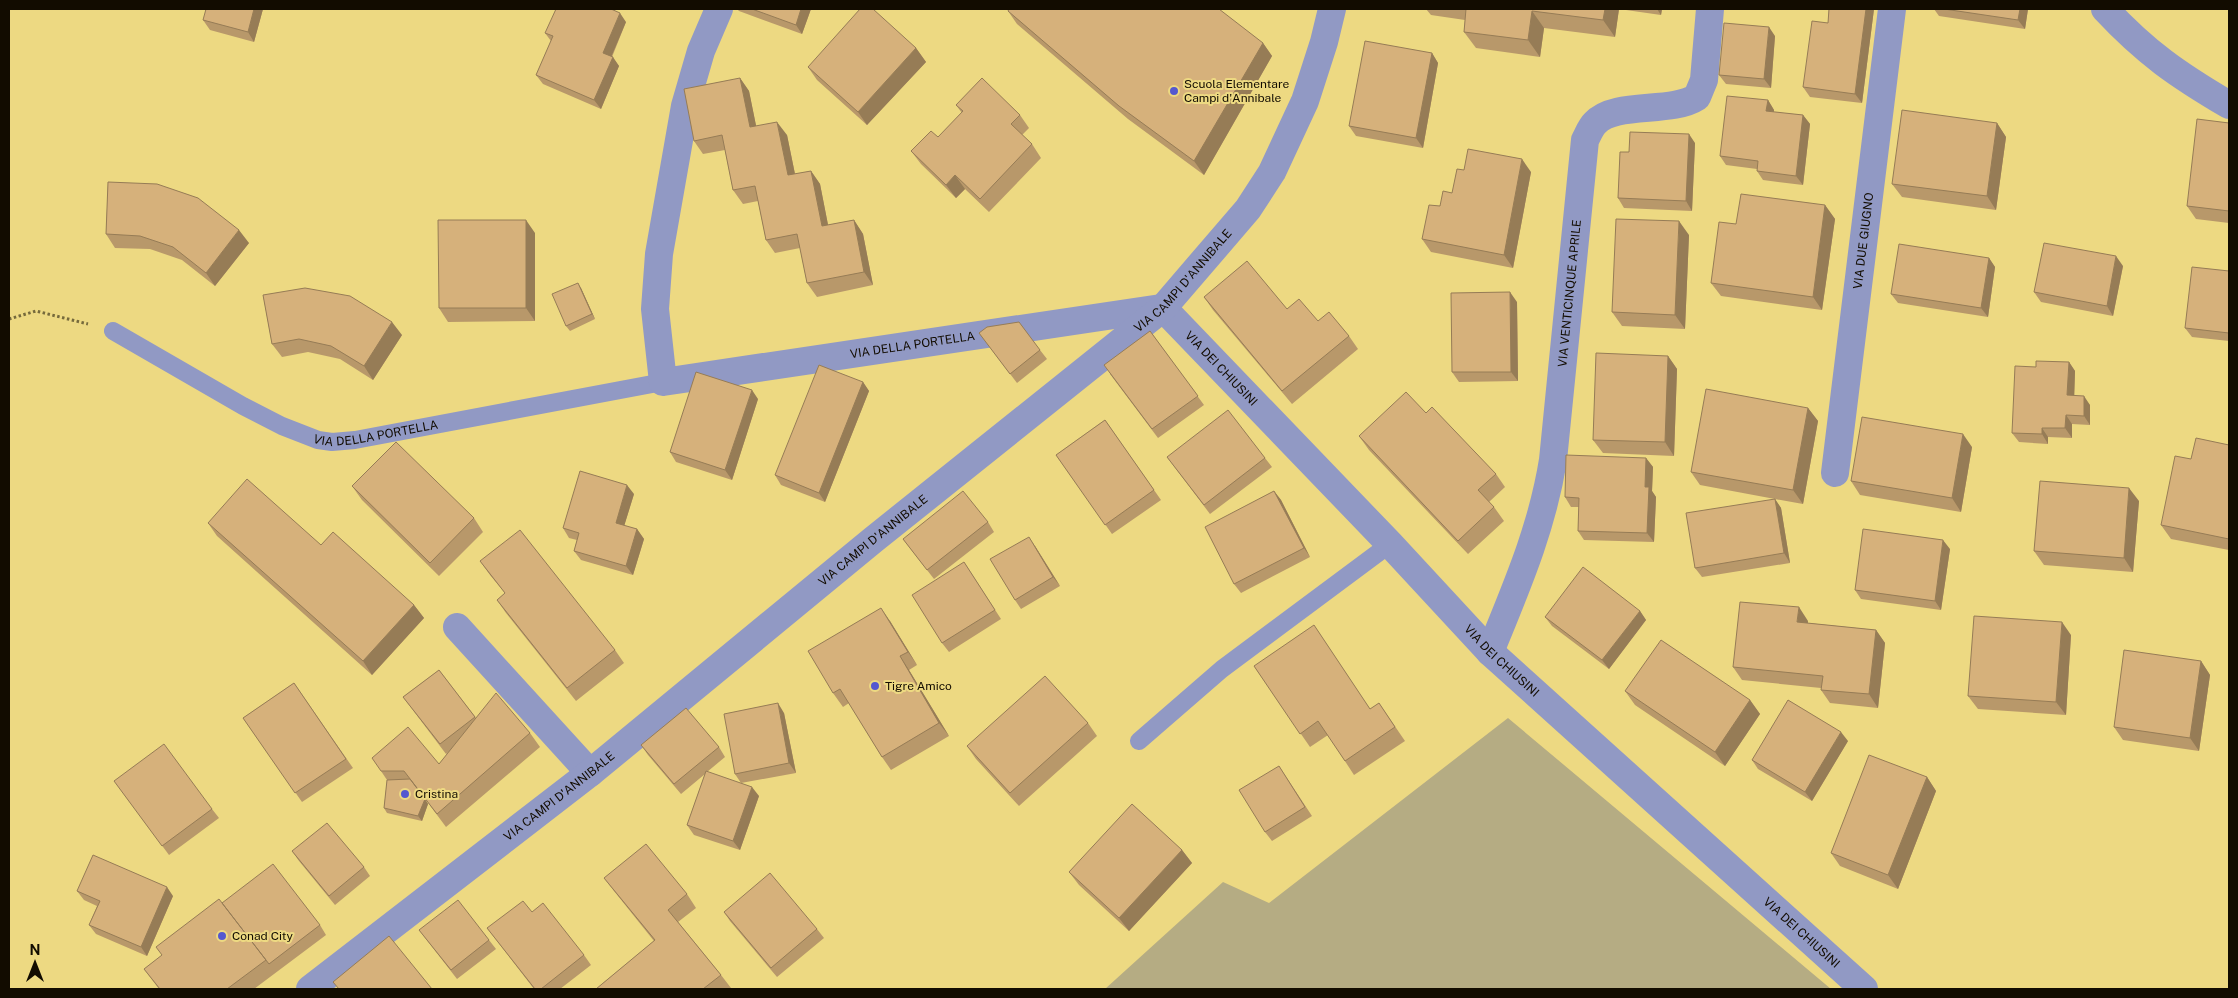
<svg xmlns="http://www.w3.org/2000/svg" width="2238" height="998" font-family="'Public Sans',sans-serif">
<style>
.green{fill:#b5ac83}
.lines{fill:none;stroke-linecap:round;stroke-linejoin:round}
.path{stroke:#766a3c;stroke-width:3;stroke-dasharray:2.5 2.5;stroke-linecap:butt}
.service{stroke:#9199c4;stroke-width:18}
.minor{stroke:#9199c4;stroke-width:28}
.wall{fill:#b8986a}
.shaded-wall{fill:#967c56}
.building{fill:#d6b17b;stroke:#967c56}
.poi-dot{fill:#5558cf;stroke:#edd982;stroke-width:2}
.labels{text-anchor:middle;stroke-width:4;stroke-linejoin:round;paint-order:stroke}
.poi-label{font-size:12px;fill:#120c00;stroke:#edd982;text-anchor:start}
.street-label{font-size:12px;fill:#120c00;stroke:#edd982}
</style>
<rect width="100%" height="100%" fill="#edd982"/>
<path class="green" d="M1508,718l323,271h-726l118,-107 46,21z"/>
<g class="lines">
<path class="path" d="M9,319l27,-8 52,13"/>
<g class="service">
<path id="s1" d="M113,331l130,75 39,20 36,14 14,2 23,-2 308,-58"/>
<path d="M1139,741l83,-72 168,-125"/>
</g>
<g class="minor">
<path id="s2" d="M719,9l-18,42 -16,55 -26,148 -4,55 8,73 498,-74"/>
<path d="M2105,9c41,44 73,66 124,96"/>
<path id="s3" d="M1163,308l227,236 100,108 374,337"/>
<path id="s4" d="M1835,473l57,-464"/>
<path d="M457,627l133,146"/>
<path id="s5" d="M1490,652c26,-64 52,-123 63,-192l32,-320c3,-5 5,-12 10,-17 20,-22 76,-9 102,-26l7,-17 6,-71"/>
<path id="s6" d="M310,989l280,-216 283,-233 290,-232 85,-99 24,-37 33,-71 19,-59 8,-33"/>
</g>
</g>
<path class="wall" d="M263,9l-9,33 -44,-12 -7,-10z
M737,9h74l-9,25 -63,-23z
M1426,9h236l-1,6 -42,-6 -4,28 -71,-9 -4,29 -64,-9 -12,-16 1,-12 -34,-5z
M1829,9h45l-12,94 -52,-6 -7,-10 25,-64z
M1934,9h94l-3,20 -86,-13z
M1008,11l255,32 9,13 -68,119 -76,-56 -111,-95z
M626,22l-14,35 7,9 -18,43 -58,-25 -7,-9 15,-34 -6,-8z
M1775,36l-4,52 -45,-4 -7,-9z
M916,48l10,14 -59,63 -50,-45 -9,-13z
M1432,53l6,10 -15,85 -67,-12 -7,-10z
M740,78l9,13 7,35 31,9 8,39 16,-3 9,13 8,41 26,-5 9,14 10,51 -56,12 -10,-14 -7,-35 -25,5 -9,-13 -8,-39 -15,3 -10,-14 -8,-40 -22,4 -9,-13z
M1768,100l6,10v2l29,3 7,9 -7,61 -40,-5 -6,-9v-2l-31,-4 -6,-9z
M956,105l64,10 9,13 -7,7 10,9 9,14 -52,54 -24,-23 -9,9 -35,-34 -10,-13 27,-14 24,-24z
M1997,123l9,14 -10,73 -94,-13 -10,-13z
M2229,123v100l-33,-4 -9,-13z
M1695,143l-3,68 -68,-3 -6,-10 11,-46z
M1464,170l67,2 -18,96 -82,-16 -9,-13 18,-33 12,-13z
M108,182l141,61 -34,43 -33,-26 -32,-11 -35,-1 -9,-14z
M1825,205l10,14 -13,91 -101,-14 -10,-13z
M535,233v88l-87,1 -9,-14z
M1689,235l-4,94 -63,-3 -10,-14z
M1989,258l6,9 -7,50 -90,-14 -7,-9z
M2123,266l-10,50 -72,-14 -7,-10z
M2229,271v70l-37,-4 -7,-9z
M581,288l14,31 -25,12 -4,-5z
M263,295l139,40 -29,45 -33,-21 -32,-7 -26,5 -10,-13z
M1204,297l83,12 62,27 9,13 -66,55 -79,-94z
M1517,302l1,79 -59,1 -7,-10z
M1150,331l54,74 -46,33 -48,-64z
M979,333l61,17 7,9 -30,24z
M1668,356l9,13 -3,87 -71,-3 -10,-13z
M2069,362l6,9 -1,24 16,10v20l-18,-1v14l-24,-1v7l-29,-2 -7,-9 24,-66z
M863,382l6,9 -44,111 -44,-17 -6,-10z
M758,399l-26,81 -56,-18 -6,-10z
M1808,408l10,13 -15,83 -28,-5 6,9 9,55 -88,14 -7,-9 80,-69 -75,-14 -9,-13z
M1426,413l70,61 9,13 -16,15 5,5 10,14 -36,33 -99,-104 -10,-14z
M1105,420l56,80 -49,34 -56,-79z
M2229,445v105l-58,-11 -10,-14 30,-66z
M1972,447l-11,65 -101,-17 -9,-14z
M1167,457l98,1 7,9 -62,47z
M1646,458l7,9 -1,24 4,6 -2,45 -70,-2 -6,-9 1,-24h-8l-6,-10z
M352,486l122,32 9,14 -44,44 -77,-76z
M1274,491l7,9 29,57 -69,36 -7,-9z
M634,494l-10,32 13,3 7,10 -11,36 -52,-15 -7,-9 3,-11 -8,-2 -6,-10z
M2139,501l-6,71 -89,-7 -10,-14z
M988,522l6,10 -60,47 -31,-40z
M208,523l113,22 93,60 10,13 -52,57 -155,-139z
M1035,546l25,40 -39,23 -6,-9z
M1950,549l-9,61 -80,-11 -6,-9z
M480,561l135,89 9,13 -48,38 -70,-88 -9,-13 8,-7 -15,-18z
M964,562l37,57 -52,33 -7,-9z
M1640,611l6,9 -37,49 -57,-43 -7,-9z
M890,621l27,44 -8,5 40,66 -58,34 -9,-13 -33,-54 -6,4 -10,-14z
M1808,621v2l68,7 9,13 -7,65 -48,-5 -9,-13v-2l-79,-8 -9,-13z
M2071,635l-5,80 -88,-6 -10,-13z
M2201,661l9,14 -11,76 -76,-11 -9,-13z
M1254,666l117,43 8,-6 26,38 -51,34 -26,-40 -18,12z
M439,670l37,48 54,15 10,14 -94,80 -29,-39 11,16 -6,17 -35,-8 -3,-5 3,-28 -6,-9 58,-7 11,-13 -4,3 -43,-57z
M294,683l59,85 -51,34 -59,-84z
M1625,691l125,9 10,14 -35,52 -90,-61z
M784,713l12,60 -55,10 -6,-9z
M1088,723l9,13 -78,70 -43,-47 -9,-13z
M1848,741l-36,60 -54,-32 -6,-9z
M641,745l78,2 6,10 -18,15 52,24 -19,54 -46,-15 -7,-10 18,-51 -24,20 -33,-39z
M1279,766l33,50 -40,25 -7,-9z
M1927,777l9,14 -38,98 -58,-23 -9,-13z
M121,790l91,19 7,9 -50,37z
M1182,850l10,13 -63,68 -50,-46 -10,-13z
M292,851l72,16 6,9 -35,29 -36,-44z
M604,878l83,16 9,14 -18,14 43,53 10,13 -2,1h-133l58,-48 -40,-50z
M77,891l96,5 -26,60 -51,-22 -7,-9 8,-19 -13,-6z
M222,903l98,22 6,10 -72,54h-95l-15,-20 18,-13z
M532,912l52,43 7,10 -31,24h-26l-47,-61z
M724,912l93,17 7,9 -47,39 -47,-56z
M419,930l70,10 7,9 -39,30z"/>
<path class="shaded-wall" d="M254,9h9l-9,33 -6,-10z
M801,9h10l-9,25 -6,-9z
M1605,9h14l-4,28 -12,-17z
M1657,9h5l-1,6z
M1866,9h8l-12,94 -7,-9z
M2020,9h8l-3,20 -7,-9z
M1532,11l12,17 -4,29 -12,-17z
M620,13l6,9 -17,40 -6,-9z
M1769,27l6,9 -4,52 -7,-9z
M1263,43l9,13 -68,119 -10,-14z
M916,48l10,14 -59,63 -9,-13z
M1432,53l6,10 -15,85 -7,-10z
M613,57l6,9 -18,43 -7,-9z
M740,78l9,13 10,49 -9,-13z
M1768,100l6,10 -1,10 -7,-9z
M1803,115l7,9 -7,61 -7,-9z
M777,122l10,13 11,54 -10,-14z
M1997,123l9,14 -10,73 -9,-14z
M1689,134l6,9 -3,68 -6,-10z
M1522,159l9,13 -18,96 -9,-13z
M811,171l9,13 11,56 -9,-14z
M955,175l10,14 -9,9 -10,-13z
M1825,205l10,14 -13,91 -9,-13z
M526,220l9,13v88l-9,-13z
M854,220l9,14 10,51 -9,-13z
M1679,221l10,14 -4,94 -10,-14z
M239,230l10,13 -34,43 -9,-13z
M2116,256l7,10 -10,50 -6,-10z
M1989,258l6,9 -7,50 -7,-9z
M578,283l3,5 14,31 -3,-5z
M1510,292l7,10 1,79 -7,-9z
M392,322l10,13 -29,45 -9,-14z
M1668,356l9,13 -3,87 -9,-14z
M2069,362l6,9 -1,34 -7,-10z
M863,382l6,9 -44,111 -6,-9z
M752,390l6,9 -26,81 -7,-10z
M2084,396l6,9v20l-6,-9z
M1808,408l10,13 -15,83 -10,-14z
M2066,415l6,9v14l-7,-10z
M2042,428l6,9v7l-6,-10z
M1963,434l9,13 -11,65 -9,-14z
M1646,458l7,9 -1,24 4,6 -2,45 -7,-9 -2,-46z
M627,485l7,9 -12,39 -6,-10z
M2129,488l10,13 -6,71 -9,-14z
M1274,491l7,9 29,57 -6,-9z
M1775,499l6,9 9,55 -6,-10z
M637,529l7,10 -11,36 -7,-9z
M1029,537l6,9 25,40 -7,-9z
M1943,540l7,9 -9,61 -6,-9z
M414,605l10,13 -52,57 -9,-14z
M1799,607l9,14 -2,15 -9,-14z
M881,608l9,13 27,44 -9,-13z
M1640,611l6,9 -37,49 -7,-9z
M2062,622l9,13 -5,80 -10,-13z
M1876,630l9,13 -7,65 -9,-14z
M900,656l9,14 40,66 -10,-13z
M2201,661l9,14 -11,76 -9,-13z
M1750,700l10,14 -35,52 -10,-14z
M778,703l6,10 12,60 -7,-10z
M1841,732l7,9 -36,60 -7,-9z
M1927,777l9,14 -38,98 -10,-14z
M752,787l7,9 -19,54 -7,-9z
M425,799l3,5 -6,17 -4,-5z
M1182,850l10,13 -63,68 -10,-13z
M167,887l6,9 -26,60 -6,-9z"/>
<path class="building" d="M206,9h48l-6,23 -45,-12z
M556,9h55l9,4 -17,40 10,4 -19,43 -58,-25 17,-39 -8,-3z
M752,9h49l-5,16z
M860,9h13l43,39 -58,64 -50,-45z
M1009,9h210l44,34 -69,118 -75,-55 -111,-95z
M1466,9h139l-2,11 -71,-9 -4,29 -64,-8z
M1829,9h37l-11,85 -52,-7 9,-66 16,2z
M1944,9h76l-2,11z
M1724,23l45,4 -5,52 -45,-4z
M1365,41l67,12 -16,85 -67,-12z
M740,78l10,49 27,-5 11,53 23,-4 11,55 32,-6 10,52 -57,11 -10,-49 -31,6 -11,-54 -22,4 -11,-55 -28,6 -10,-52z
M982,78l38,37 -9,9 21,20 -52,55 -25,-24 -9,10 -35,-34 20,-20 7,6 25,-26 -7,-6z
M1727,96l41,4 -2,11 37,4 -7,61 -39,-5 1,-10 -38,-5z
M1902,110l95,13 -10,73 -95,-12z
M2197,119l32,4v88l-42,-5z
M1630,132l59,2 -3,67 -68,-3 2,-46h9z
M1468,149l54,10 -18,96 -82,-16 7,-34 11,1 3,-15 9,2 5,-24 7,1z
M108,182l49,2 41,14 41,32 -33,43 -33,-26 -33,-11 -34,-2z
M1741,194l84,11 -12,92 -102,-14 8,-61 17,2z
M1616,219l63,2 -4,94 -63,-3z
M438,220h88v88h-87z
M2044,243l72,13 -9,50 -73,-14z
M1899,244l90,14 -8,50 -90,-14z
M1247,261l40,48 12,-10 19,22 11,-9 20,24 -67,55 -78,-94z
M2192,267l37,4v62l-44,-5z
M578,283l14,31 -26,12 -14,-32z
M305,288l45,8 42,26 -28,44 -33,-20 -32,-7 -27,5 -9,-49z
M1510,292l1,80h-59l-1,-79z
M1019,322l21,28 -30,24 -31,-41 8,-6z
M1150,331l48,65 -46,33 -48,-64z
M1596,353l72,3 -3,86 -72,-2z
M2036,361l33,1 -2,33 17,1v20l-18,-1 -1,13h-23v6l-30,-1 3,-67 21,1z
M819,365l44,17 -44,111 -44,-18z
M696,372l56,18 -27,80 -55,-18z
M1706,389l102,19 -15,82 -102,-18z
M1406,392l20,21 6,-6 64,67 -18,16 16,17 -36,34 -99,-105z
M1228,410l37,48 -61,47 -37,-48z
M1862,417l101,17 -11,64 -101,-17z
M1105,420l49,70 -49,35 -49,-70z
M2196,438l33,7v94l-68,-14 14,-69 16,3z
M396,442l78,76 -44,45 -78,-77z
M1566,455l80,3 -1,29h4l-2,46 -69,-2 1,-33 -14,-1z
M580,471l47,14 -11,38 21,6 -11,37 -52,-15 5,-18 -16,-5z
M247,479l74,66 12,-13 81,73 -51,56 -155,-138z
M2040,481l89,7 -5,70 -90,-7z
M963,491l25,31 -61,48 -24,-31z
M1274,491l30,57 -70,36 -29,-57z
M1775,499l9,54 -89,15 -9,-55z
M1863,529l80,11 -8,61 -80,-11z
M520,530l95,120 -48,38 -70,-88 8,-7 -25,-32z
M1029,537l24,40 -38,23 -25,-41z
M964,562l31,48 -53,33 -30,-48z
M1583,567l57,44 -38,49 -57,-43z
M1740,602l59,5 -2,15 79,8 -7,64 -48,-4 2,-14 -90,-9z
M881,608l27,44 -8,4 39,67 -57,34 -42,-68 -7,4 -25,-42z
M1974,616l88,6 -6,80 -88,-6z
M1314,625l56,84 9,-6 16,24 -50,34 -27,-40 -18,13 -46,-68z
M1661,640l89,60 -35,52 -90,-61z
M2124,650l77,11 -11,77 -76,-11z
M439,670l36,47 -35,27 -37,-47z
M1045,676l43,47 -78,70 -43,-47z
M294,683l52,76 -51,34 -52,-75z
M496,693l34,40 -93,81 -33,-43h-23l-9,-13 36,-31 31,37z
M1788,700l53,32 -36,60 -53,-32z
M778,703l11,60 -54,11 -11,-60z
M686,708l33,39 -45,37 -33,-39z
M164,744l48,65 -50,37 -48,-65z
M1869,755l58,22 -39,98 -57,-22z
M1279,766l26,41 -40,25 -26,-42z
M706,771l46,16 -19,54 -46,-16z
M410,779l15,20 -7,17 -34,-8 3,-28z
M1132,804l50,46 -63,68 -50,-46z
M327,823l37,44 -35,29 -37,-45z
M646,844l41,50 -19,16 53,65 -18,14h-107l59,-49 -51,-62z
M93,855l74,32 -26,60 -52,-22 11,-24 -23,-10z
M273,864l47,61 -51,39 -47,-61z
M770,873l47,56 -46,39 -47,-56z
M219,899l47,61 -39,29h-67l-16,-20 18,-14 -6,-8z
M458,900l31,40 -38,30 -32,-40z
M523,901l9,11 11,-9 41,52 -43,34h-6l-48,-61z
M389,936l43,53h-93l-6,-7z"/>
<g class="poi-dot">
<circle cx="1174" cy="91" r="5"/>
<circle cx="875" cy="686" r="5"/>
<circle cx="405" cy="794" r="5"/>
<circle cx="222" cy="936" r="5"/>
</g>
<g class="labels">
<g class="poi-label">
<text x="1184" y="88">Scuola Elementare<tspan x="1184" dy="14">Campi d'Annibale</tspan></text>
<text x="885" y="690">Tigre Amico</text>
<text x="415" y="798">Cristina</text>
<text x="232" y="940">Conad City</text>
</g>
<g class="street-label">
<text dy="4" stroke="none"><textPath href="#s4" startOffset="234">VIA DUE GIUGNO</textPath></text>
<text dy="4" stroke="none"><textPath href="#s6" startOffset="1125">VIA CAMPI D'ANNIBALE</textPath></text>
<text dy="4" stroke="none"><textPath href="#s5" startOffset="370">VIA VENTICINQUE APRILE</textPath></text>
<text dy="4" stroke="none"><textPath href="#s2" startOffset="634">VIA DELLA PORTELLA</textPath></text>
<text dy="4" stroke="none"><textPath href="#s3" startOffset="84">VIA DEI CHIUSINI</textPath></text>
<text dy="4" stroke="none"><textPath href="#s1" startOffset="291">VIA DELLA PORTELLA</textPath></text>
<text dy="4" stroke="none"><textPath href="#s6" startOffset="720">VIA CAMPI D'ANNIBALE</textPath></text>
<text dy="4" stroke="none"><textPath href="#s3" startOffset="489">VIA DEI CHIUSINI</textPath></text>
<text dy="4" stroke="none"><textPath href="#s6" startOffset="315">VIA CAMPI D'ANNIBALE</textPath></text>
<text dy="4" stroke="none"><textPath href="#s3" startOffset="894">VIA DEI CHIUSINI</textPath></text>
</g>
</g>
<rect width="2238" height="998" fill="none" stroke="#120c00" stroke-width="20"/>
<g transform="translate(35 963)" stroke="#edd982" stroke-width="4" paint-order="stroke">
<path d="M0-4L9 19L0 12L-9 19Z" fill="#120c00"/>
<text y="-8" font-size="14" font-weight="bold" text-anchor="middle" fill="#120c00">N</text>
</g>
</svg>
